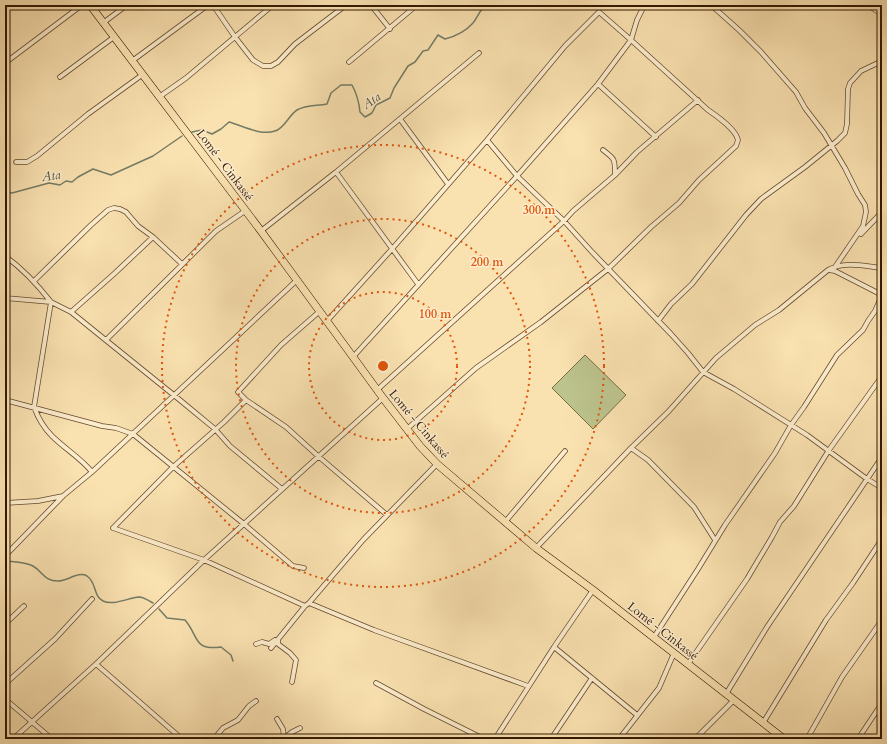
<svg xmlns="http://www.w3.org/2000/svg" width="887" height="744" font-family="Cardo,serif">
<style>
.green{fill:#bcc38c;stroke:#766e47}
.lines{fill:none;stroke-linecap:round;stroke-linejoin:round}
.stream{stroke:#737c66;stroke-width:1.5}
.minor-casing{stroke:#634b2e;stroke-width:5.5}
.trunk-casing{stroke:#311902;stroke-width:8}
.minor{stroke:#fceccc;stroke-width:4}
.trunk{stroke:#fae1b0;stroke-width:7}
.ring{fill:none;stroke:#df560c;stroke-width:2;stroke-dasharray:2 4}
.labels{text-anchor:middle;stroke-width:3;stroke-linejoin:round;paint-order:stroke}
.street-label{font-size:12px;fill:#311902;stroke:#fceccc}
.water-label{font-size:13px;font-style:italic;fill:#58533c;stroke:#fceccc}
.centre{fill:#df560c;stroke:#fceccc;stroke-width:2}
.ring-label{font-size:12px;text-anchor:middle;font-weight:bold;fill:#df560c;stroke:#fceccc;stroke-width:3;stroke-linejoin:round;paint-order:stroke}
</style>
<rect width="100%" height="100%" fill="#fae1b0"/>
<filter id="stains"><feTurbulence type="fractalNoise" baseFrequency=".005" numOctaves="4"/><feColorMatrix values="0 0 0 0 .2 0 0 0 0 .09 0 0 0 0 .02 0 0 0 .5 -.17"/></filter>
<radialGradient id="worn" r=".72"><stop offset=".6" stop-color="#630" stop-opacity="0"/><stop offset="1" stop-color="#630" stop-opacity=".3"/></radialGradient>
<path class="green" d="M585,355l41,40 -33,34 -41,-41z"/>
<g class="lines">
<path class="stream" d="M192,132l10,-2 10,4 9,-5 8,-7c14,4 32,14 46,9 9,-2 14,-16 22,-21 9,-5 20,-4 30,-6l4,-11 10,-8h11c5,9 7,17 8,27l5,5 7,-4 4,-8 14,-7 4,-10 14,-22 7,-4 8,-11 5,-1 10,-15 7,4c12,-3 20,-7 28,-16 5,-6 7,-15 14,-18
M5,192l7,1 37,-10 11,2 6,-4 6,1 6,-5 15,-8 18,6 42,-19 29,-20
M6,561c9,1 19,1 27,5 10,6 11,15 25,15 10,0 20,-10 29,-5 10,7 6,20 16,25 10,5 25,-3 36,-4 5,0 10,4 14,6
M159,609l8,9 18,2c14,16 8,31 36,27l10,8 2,6"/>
<g class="minor-casing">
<path id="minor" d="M213,5l22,32 18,23 10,6h8l7,-4 17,-18 51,-39
M371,5l19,24
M711,5l28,25 22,22 35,40 9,16 19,25 21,35 13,26 7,11 1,7 -3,14 -28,41
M867,5l15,9
M5,7l3,-2
M103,23l24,-18
M132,61l76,-56
M349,62l68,-57
M5,63l77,-58
M60,77l54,-40
M598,84l58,53
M159,97l27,-19 87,-73
M400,119l48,65
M487,140l30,36 47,45 28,31 79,82 17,19 15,19 31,17 73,46 60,44 15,9
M603,150c12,9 12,9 12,25
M16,162h11l10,-6 51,-42 54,-39
M336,172l82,112
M261,231l75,-59 143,-119
M861,234l21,-22
M5,256c18,13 32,28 46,46l-17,105c4,11 10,21 18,29 13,13 29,22 40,36
M829,270l6,1 47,24
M34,281l57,-56 17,-15 6,-2 6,1 6,3 12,14 15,11 29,27
M5,298l46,4 20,10 104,84 40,33 15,17 52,43
M320,311l-39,34 -43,47 8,8 40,27 32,29 69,59
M71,312l44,-39 38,-36
M327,321l65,-72 95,-109 78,-94 34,-34 32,28 77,70c9,6 28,20 30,30l-2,6 -37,34 -20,23 -28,24 -43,42 -67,53 -65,46 -69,61
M658,321l13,-17 21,-20 54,-69 15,-16 44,-32 32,-26 8,-8 2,-9 1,-35 2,-6 11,-12 21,-10
M106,340l110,-109 29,-20
M353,357l164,-181 81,-92 33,-44 6,-20 6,-12 3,-3
M377,390l187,-169 9,-10 42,-36 22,-23 61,-52
M5,400l97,26 14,2 17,6 111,90 49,42 11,2
M246,400l-22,22 -51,45 -60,61 91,32 101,46
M631,448l17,12 46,47 21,33
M5,503l33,-2 25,-5
M505,522l60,-71
M536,548l95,-100 37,-36 48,-54 39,-33 24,-15 49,-40c16,-9 37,-4 54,-2
M5,556l58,-60 29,-24 205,-192
M309,603l65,27 154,56
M5,624l19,-18
M654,637l44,-68 27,-44 50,-72 16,-28 13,-18 33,-52 26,-25 5,-9 7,-10 7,-16
M278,639v5l12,9 6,7 -4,22
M256,644l6,-2 7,2 6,-4
M554,647l83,68
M271,648l34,-42 4,-3 54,-63 74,-76
M96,664l86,75
M688,664l59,-85 25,-42 8,-15 14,-16 35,-56 53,-74
M376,683l48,26 60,30
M5,684l50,-45 37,-40
M726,694l41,-67 115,-170
M5,699l47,40
M277,719l6,10 1,9
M763,723l63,-103 27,-37 29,-44
M13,739l83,-75 108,-104 179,-162
M214,739l9,-11 15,-8 11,-14 7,-5
M283,739l9,-7 8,-4
M495,739l59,-92 39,-57
M551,739l41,-61
M619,739l40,-51 15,-35
M695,739l39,-39
M807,739l35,-62 40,-57
M858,739l24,-36"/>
</g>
<g class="trunk-casing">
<path id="trunk" d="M90,5l171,226 122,167 37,48 17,18 99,84 57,42 191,149"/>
</g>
<use href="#minor" class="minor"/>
<use href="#trunk" class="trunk"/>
</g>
<g class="ring">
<circle cx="383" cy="366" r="74"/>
<circle cx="383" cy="366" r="147"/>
<circle cx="383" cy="366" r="221"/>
</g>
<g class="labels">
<g class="street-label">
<text transform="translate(225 165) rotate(53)" y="4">Lomé - Cinkassé</text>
<text transform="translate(419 424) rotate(50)" y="4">Lomé - Cinkassé</text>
<text transform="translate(663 631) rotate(38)" y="4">Lomé - Cinkassé</text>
</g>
<g class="water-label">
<text transform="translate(371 100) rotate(-34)" y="5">Ata</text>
<text transform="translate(51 175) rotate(-8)" y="5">Ata</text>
</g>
</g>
<circle cx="383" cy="366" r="6" class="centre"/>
<g class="ring-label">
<text x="539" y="214">300 m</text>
<text x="487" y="266">200 m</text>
<text x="435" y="318">100 m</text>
</g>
<rect width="887" height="744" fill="none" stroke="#fae1b0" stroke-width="20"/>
<rect x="6" y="6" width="875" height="732" fill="none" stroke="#311902" stroke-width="2"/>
<rect x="10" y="10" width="867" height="724" fill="none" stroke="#311902"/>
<rect width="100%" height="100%" filter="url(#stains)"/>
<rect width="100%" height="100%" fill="url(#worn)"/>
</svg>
